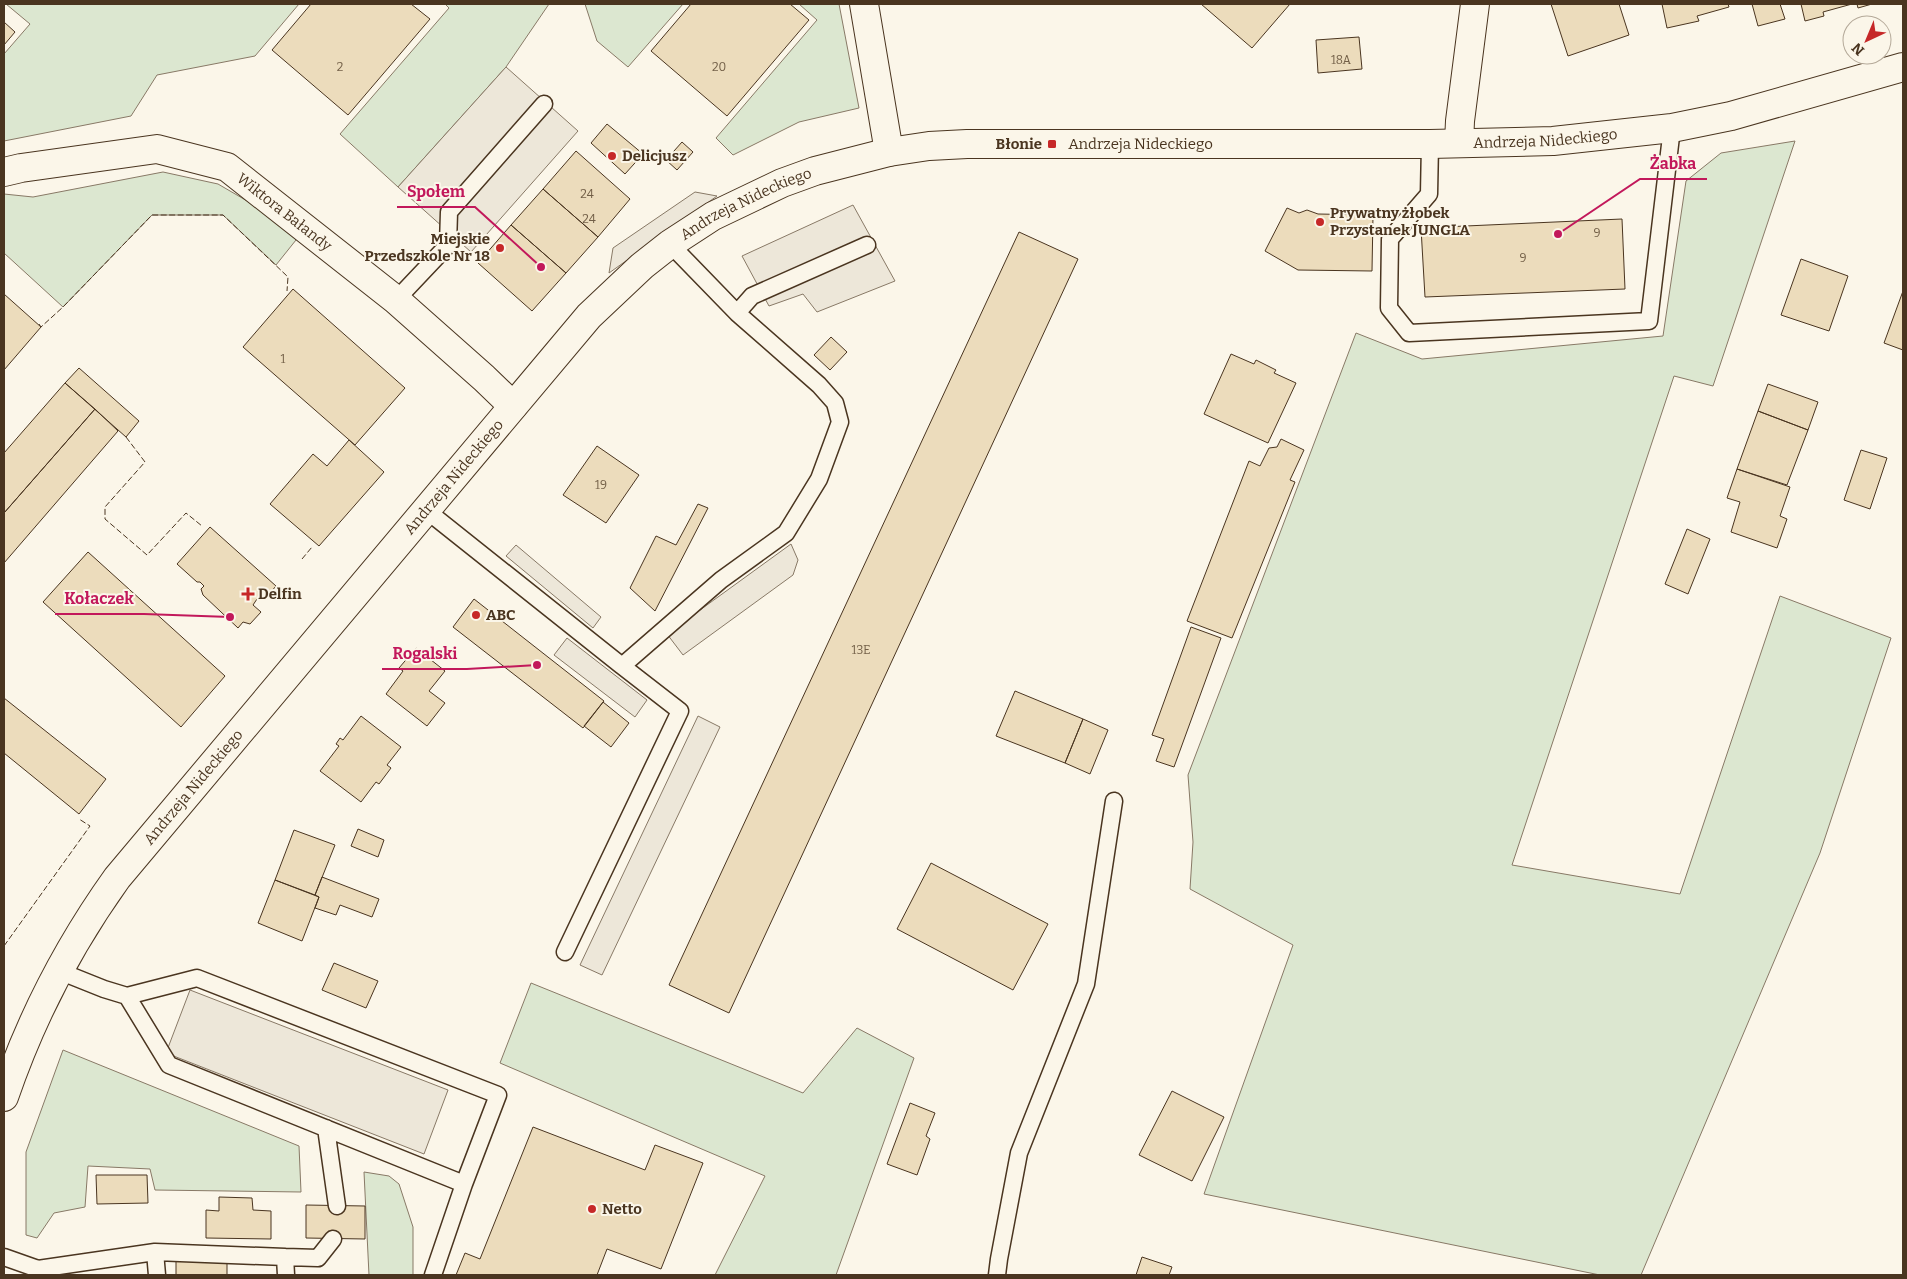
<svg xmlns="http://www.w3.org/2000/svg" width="1907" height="1279" font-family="Bitter,serif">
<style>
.green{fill:#dce7d0;stroke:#887966}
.parking{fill:#ede7d9;stroke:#887966}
.building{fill:#ecdcbc;stroke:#4a3520}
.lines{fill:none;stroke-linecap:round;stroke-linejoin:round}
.lane-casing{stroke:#4a3520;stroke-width:19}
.street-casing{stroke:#4a3520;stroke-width:30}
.secondary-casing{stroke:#4a3520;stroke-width:30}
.lane{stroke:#fbf6e9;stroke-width:16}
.street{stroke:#fbf6e9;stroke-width:28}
.secondary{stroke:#fbf6e9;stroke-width:28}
.fence{stroke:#4a3520;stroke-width:1;stroke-dasharray:6 2.5;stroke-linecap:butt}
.poi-dot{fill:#c62828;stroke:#fbf6e9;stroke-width:2}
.labels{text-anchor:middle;stroke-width:4;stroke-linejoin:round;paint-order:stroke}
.number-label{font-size:12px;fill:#725f47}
.street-label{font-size:15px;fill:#4a3520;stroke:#fbf6e9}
.poi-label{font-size:15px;font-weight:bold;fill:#4a3520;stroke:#fbf6e9;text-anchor:start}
.leader{fill:none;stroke:#c2185b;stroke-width:2}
.callout-dot{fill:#c2185b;stroke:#fbf6e9;stroke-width:2}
.callout-label{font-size:16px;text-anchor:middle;font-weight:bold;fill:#c2185b;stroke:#fbf6e9;stroke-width:4;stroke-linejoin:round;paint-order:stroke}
</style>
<rect width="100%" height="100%" fill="#fbf6e9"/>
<path class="green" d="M6,4h293l-44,52 -98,19 -26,41 -127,25v-87l26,-30z
M445,4h104l-43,63 -108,120 -58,-53 109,-126z
M585,4h98l-55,63 -31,-26z
M799,4h40l20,104 -60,14 -66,33 -17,-17 101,-118z
M1795,141l-82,245 -39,-10 -162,489 168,29 100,-298 111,42 -71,215 -179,422h-41l-396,-81 89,-249 -103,-56 3,-47 -5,-67 168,-442 66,26 241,-23 23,-155 35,-28z
M163,172l55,12 55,32 23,24 -20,25 -53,-50h-71l-89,92 -59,-54v-59l29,3z
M531,983l272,110 54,-65 57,30 -78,217h-121l50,-99 -265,-113z
M63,1050l236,96 2,46 -146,-2 -5,-21 -62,-3 -3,41 -31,6 -17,25 -11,-3v-83z
M364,1172l25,4 10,8 14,43v48h-47h3z"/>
<path class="parking" d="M506,67l72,64 -107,121 -73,-65z
M695,192l22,4 -108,77 4,-25z
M853,205l42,76 -78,31 -14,-18 -34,12 -27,-50z
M791,544l7,16 -5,15 -110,80 -16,-21z
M516,545l85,72 -8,11 -87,-72z
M567,638l80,62 -12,17 -81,-62z
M698,716l22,11 -118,248 -22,-10z
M190,990l258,100 -24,64 -258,-101z"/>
<path class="building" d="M311,4h100l19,15 -82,96 -76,-65z
M691,4h99l19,16 -82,96 -76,-65z
M1201,4h89l-38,44z
M1551,4h68l10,31 -61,21z
M1662,4h66l1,3 -32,9 2,5 -32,7z
M1752,4h28l5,15 -27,7z
M1801,4h51l-29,8 1,4 -19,5z
M1857,4h15l-14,4z
M4,22l11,10 -11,13z
M1359,37l3,32 -44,4 -2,-33z
M607,124l36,30 -18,20 -34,-31z
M682,142l11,10 -16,18 -11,-10z
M576,151l54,48 -32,38 -55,-48z
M543,189l55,48 -32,36 -55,-48z
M1287,208l12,5 8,-3 11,4 55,1 -1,56 -74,-1 -33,-19z
M1622,219l3,70 -200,8 -4,-69z
M511,225l55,48 -34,38 -54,-48z
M1019,232l59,27 -349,754 -60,-28z
M1801,259l47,17 -19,55 -48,-16z
M293,289l112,99 -50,57 -112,-98z
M1903,291v59l-19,-7z
M4,294l37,33 -37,43z
M831,337l16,15 -17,18 -16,-15z
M1231,354l23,10 2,-4 20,10 -2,3 22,10 -28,60 -64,-29z
M79,368l60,53 -13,16 -61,-54z
M65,383l30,26 -91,104v-60z
M1768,384l50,18 -10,28 -50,-19z
M95,409l23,22 -114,132v-50z
M1758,411l50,19 -21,55 -50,-16z
M1281,439l23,11 -14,30 5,2 -63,156 -45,-17 62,-160 11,5 9,-18 8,-1z
M349,440l35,32 -65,74 -49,-42 43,-50 14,12z
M597,446l42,29 -33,48 -43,-28z
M1861,450l26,8 -17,51 -26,-9z
M1737,469l53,18 -10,29 7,3 -10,29 -46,-16 9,-30 -13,-4z
M698,504l10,4 -53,103 -25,-23 26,-52 20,9z
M210,527l66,59 -12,14 -7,-1 -4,6 8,7 -11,12 -7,-2 -5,6 -35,-33 -2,-6 3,-3 -4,-4h-3l-20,-18z
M1687,529l23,10 -22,55 -23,-10z
M88,552l137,124 -44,51 -138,-125z
M474,599l130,102 -21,27 -130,-101z
M1191,627l30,11 -47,129 -18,-6 8,-22 -12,-4z
M416,648l29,23 -16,20 16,12 -18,23 -41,-32 17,-23 -4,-3z
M1015,691l68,28 -18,44 -69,-27z
M4,698l102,81 -27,35 -75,-61z
M603,702l26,21 -18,24 -27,-21z
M361,716l40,31 -14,18 4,3 -12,16 -3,-2 -15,20 -41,-31 19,-25 -3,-2 4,-6 3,2z
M1083,719l25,11 -18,44 -25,-11z
M358,829l26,11 -6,17 -27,-11z
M294,830l41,15 -20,50 -40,-15z
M931,863l117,61 -35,66 -116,-61z
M322,877l57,22 -7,18 -32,-12 -4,10 -21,-7 4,-11 -4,-2z
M275,880l44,17 -17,44 -44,-18z
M334,963l44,18 -12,27 -44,-18z
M1172,1091l52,26 -32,64 -53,-26z
M910,1103l25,10 -9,23 4,3 -13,36 -30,-11z
M533,1127l112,43 10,-25 48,18 -42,106 -54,-20 -10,26h-141l9,-22 15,6z
M96,1175h51l1,28 -51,1z
M219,1197l33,1 1,12 18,1v28l-65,-1v-28l13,1z
M306,1205l59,1v33l-59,-1z
M176,1255h51v20h-51z
M1142,1257l30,10 -3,8h-33z"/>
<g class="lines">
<g class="lane-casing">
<path id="lane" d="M1430,144l-1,50 -39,45 -1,69 20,25 240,-12 23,-193
M396,300l52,-55 1,-33 95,-108
M737,313l15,-17 115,-51
M426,510l196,156 99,-86 65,-47 33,-54 21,-57 -5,-19 -16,-18 -82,-72 -67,-69
M565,952l115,-241 -58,-45
M59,971l45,18 23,7 42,69 295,119 -31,91
M127,996l70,-18 301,117 -34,89
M326,1128l11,78
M155,1252l2,23
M4,1257l34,12 117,-17 130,5 1,18
M285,1257l33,1 15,-19
M997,1275l2,-16 20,-106 67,-169 28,-183"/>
</g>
<g class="street-casing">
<g id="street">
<path d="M864,4l25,148"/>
<path d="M1459,143l1,-22 15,-117"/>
<path id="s1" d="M4,172l17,-4 136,-19 70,18 169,133 88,78 29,28"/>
</g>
</g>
<g class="secondary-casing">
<g id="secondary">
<path id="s2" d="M4,1097c27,-79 65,-152 113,-219l472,-562 53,-50 28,-22 43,-28 69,-33 33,-12 74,-19 40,-6 38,-2h463l123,-3 119,-13 59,-12 172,-49"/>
</g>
</g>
<use href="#lane" class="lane"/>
<use href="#street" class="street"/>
<use href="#secondary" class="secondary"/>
<path class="fence" d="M39,324l2,3 22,-20 89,-92h71l65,62 -1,14
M126,437l19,25 -40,45v12l42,36 39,-42 16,13
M302,559l10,-12
M4,946l86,-120 -11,-7"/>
</g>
<g class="poi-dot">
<rect x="1047" y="139" width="10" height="10" rx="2.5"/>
<circle cx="612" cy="156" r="5"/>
<circle cx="1320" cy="222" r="5"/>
<circle cx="500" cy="248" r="5"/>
<path d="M245.5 586.5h5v5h5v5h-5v5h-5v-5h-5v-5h5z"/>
<circle cx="476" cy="615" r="5"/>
<circle cx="592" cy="1209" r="5"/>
</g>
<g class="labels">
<g class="number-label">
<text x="1341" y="64">18A</text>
<text x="340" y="71">2</text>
<text x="719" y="71">20</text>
<text x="587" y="198">24</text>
<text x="589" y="223">24</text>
<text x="1597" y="237">9</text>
<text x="1523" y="262">9</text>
<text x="283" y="363">1</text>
<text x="601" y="489">19</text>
<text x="861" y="654">13E</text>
</g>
<g class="street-label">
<text dy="5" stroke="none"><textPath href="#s2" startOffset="1986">Andrzeja Nideckiego</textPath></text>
<text dy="5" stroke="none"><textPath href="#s2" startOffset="1581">Andrzeja Nideckiego</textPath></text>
<text dy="5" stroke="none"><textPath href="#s2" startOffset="1176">Andrzeja Nideckiego</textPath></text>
<text dy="5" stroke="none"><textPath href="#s1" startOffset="300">Wiktora Bałandy</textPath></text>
<text dy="5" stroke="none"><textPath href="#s2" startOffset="771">Andrzeja Nideckiego</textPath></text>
<text dy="5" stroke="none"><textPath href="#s2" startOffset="366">Andrzeja Nideckiego</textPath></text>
</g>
<g class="poi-label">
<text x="1042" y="149" text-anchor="end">Błonie</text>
<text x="622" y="161">Delicjusz</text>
<text x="1330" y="218">Prywatny żłobek<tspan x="1330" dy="17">Przystanek JUNGLA</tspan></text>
<text x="490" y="244" text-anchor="end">Miejskie<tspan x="490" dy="17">Przedszkole Nr 18</tspan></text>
<text x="258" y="599">Delfin</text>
<text x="486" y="620">ABC</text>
<text x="602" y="1214">Netto</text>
</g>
</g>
<path class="leader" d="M1558 234L1640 179H1707M541 267L475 207H397M230 617L144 614H55M537 665L467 669H382"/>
<g class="callout-dot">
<circle cx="1558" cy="234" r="5"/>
<circle cx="541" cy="267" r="5"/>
<circle cx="230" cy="617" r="5"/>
<circle cx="537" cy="665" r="5"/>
</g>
<g class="callout-label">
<text x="1673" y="169">Żabka</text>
<text x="436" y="197">Społem</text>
<text x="99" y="604">Kołaczek</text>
<text x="425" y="659">Rogalski</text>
</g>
<rect width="1907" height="1279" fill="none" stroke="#4a3520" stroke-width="10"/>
<g transform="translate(1867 40) rotate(224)"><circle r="24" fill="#fbf6e9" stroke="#b4a999"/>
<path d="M0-4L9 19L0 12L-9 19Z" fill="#c62828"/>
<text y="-8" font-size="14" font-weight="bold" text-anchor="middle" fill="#4a3520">N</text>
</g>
</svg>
